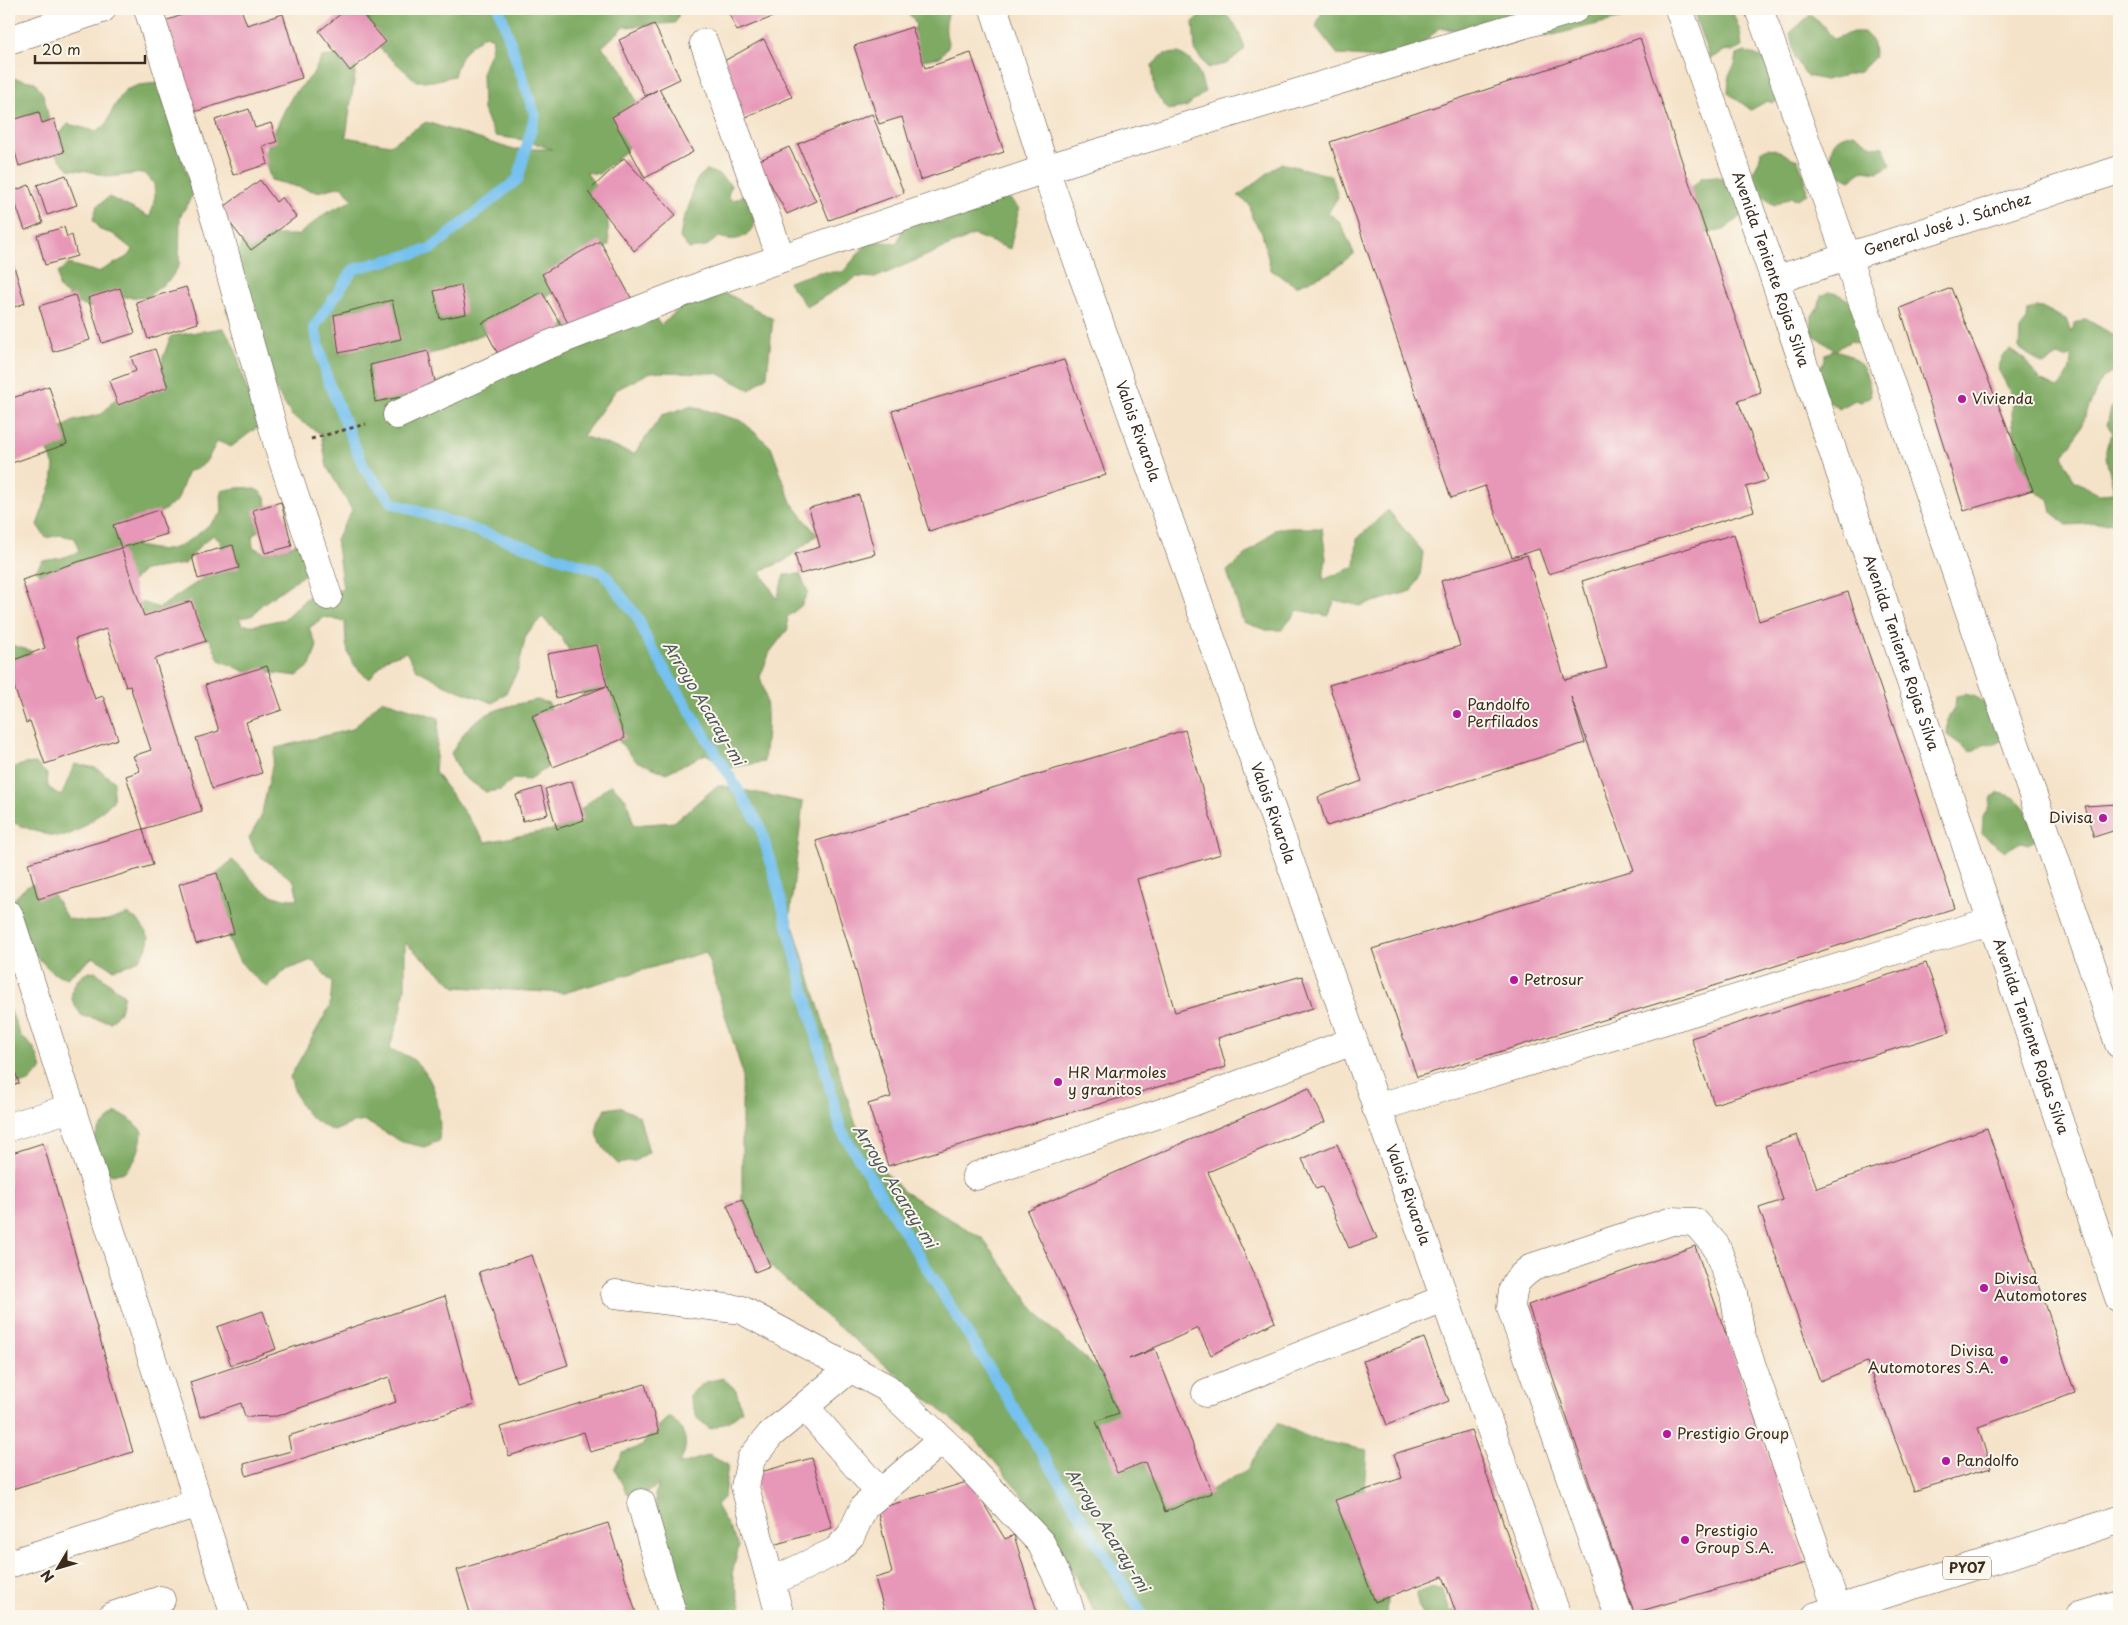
<svg xmlns="http://www.w3.org/2000/svg" width="2128" height="1625" font-family="'Playpen Sans',sans-serif">
<style>
.forest{fill:#7eaa63;stroke:#5c6a40}
.lines{fill:none;stroke-linecap:round;stroke-linejoin:round}
.stream{stroke:#76c1ef;stroke-width:11}
.building{fill:#e797b7}
.minor-casing{stroke:#574638;stroke-width:29}
.highway-casing{stroke:#574638;stroke-width:29}
.path{stroke:#574638;stroke-width:3;stroke-dasharray:4 4;stroke-linecap:butt}
.minor{stroke:#fff;stroke-width:28}
.highway{stroke:#fff;stroke-width:28}
.poi-dot{fill:#b5179e;stroke:#fbf7ec;stroke-width:2}
.labels{text-anchor:middle;stroke-width:4;stroke-linejoin:round;paint-order:stroke}
.shield{fill:#fbf7ec;stroke:#75685c;stroke-width:1}
.shield-label{font-size:14px;font-weight:bold;fill:#3b2a1e}
.street-label{font-size:15px;fill:#3b2a1e;stroke:#fbf7ec}
.poi-label{font-size:15px;fill:#3b2a1e;stroke:#fbf7ec;text-anchor:start}
.water-label{font-size:16px;font-style:italic;fill:#4d575d;stroke:#fbf7ec}
</style>
<rect width="100%" height="100%" fill="#fbf7ec"/>
<filter id="ink" filterUnits="userSpaceOnUse"><feTurbulence type="fractalNoise" baseFrequency=".02" numOctaves="2"/><feDisplacementMap in="SourceGraphic" scale="10" xChannelSelector="R" yChannelSelector="G"/><feConvolveMatrix kernelMatrix="1 2 1 2 8 2 1 2 1" color-interpolation-filters="sRGB"/></filter>
<filter id="wash" filterUnits="userSpaceOnUse"><feTurbulence type="fractalNoise" baseFrequency=".0096" numOctaves="4" result="noise"/><feDisplacementMap in="SourceGraphic" scale="20" xChannelSelector="R" yChannelSelector="G"/><feGaussianBlur stdDeviation="1.12" result="paint"/><feColorMatrix in="noise" values="0 0 0 0 0 0 0 0 0 0 0 0 0 0 0 0 0 1.4 0 .05"/><feComposite in="paint" operator="in"/></filter>
<g filter="url(#wash)">
<rect width="100%" height="100%" fill="#f5e3c9"/>
<path class="forest" d="M351,9h232l2,3 6,-3h90l-6,14 -51,4 -22,20 20,22 14,32 7,27 -14,14 -3,9 -27,23 -13,-2 21,30 2,43 -44,38 -54,40 -70,28 -57,14 28,26 138,-49 35,-44h54l22,27 44,-39 29,11 39,22 -6,57 -17,14 -33,-17 -66,-1 -35,18 -33,46 51,18 28,-39 30,-9 50,15 29,26 20,55 26,33 -34,27 -23,9 17,28 7,-24 16,-1 8,18 -7,14 -14,11 1,12 -18,23 -10,25c11,30 7,53 4,85l-36,6 -22,-14 -40,19 -30,-12 -29,-34 -25,-31v-24l-21,-35 -19,-20 -16,18 -8,35 -12,23 -13,10 -44,-16 -33,-18 -10,-17 -20,7 -17,20c-23,-18 -23,-29 -24,-57l-20,-5 -16,11 8,18 -7,20 -13,10 -23,-3 -23,1 -32,-14 -9,-21 -7,2 -72,-30 11,-9 17,6 52,-35 12,-20 -3,-12 -7,-6 -13,11 -15,18 -41,6 -29,28 -66,-15 -13,-13 6,-9 19,-3 18,-6 -4,-14 -16,-3 -13,3 -9,-13 15,-42 2,-17 -9,-23 12,-12 16,-10 29,-7 14,-16 45,-13 2,-28 8,-21 52,-8c12,15 15,29 19,47 4,16 14,33 21,48l-32,24 -14,-6c-7,14 -12,29 -29,30l-11,30 -34,24 -7,21c10,1 26,6 35,3 18,-5 38,-24 51,-36l-1,-22c14,-3 38,-9 45,9 2,5 0,15 1,21l-15,16 1,10 12,6 27,-7 7,-6 13,29 -51,36 -8,10 -10,3 -4,-2 3,9h13l29,-6 28,-26 17,-3h14l-7,-51 16,-29 -25,-43 -6,-33 -29,-18 -66,-106 14,-25 -6,-18 9,-26 10,-6h45l28,-22 27,-13 -11,-14 -25,6 -46,-12 -8,-24 23,-49 7,-12 19,-20 10,-18 36,-4 -12,84 44,8 36,-23 85,27h41l-29,-9 -28,-4 -12,-26 -1,-37 9,-23 2,-12 -8,-3c-19,14 -25,18 -31,41l-21,5h-17c-22,-21 -54,-43 -65,-72z
M902,9h48c-5,13 -6,23 -1,36l-9,12 -17,3 -11,-9 -3,-15 7,-10 -3,-8z
M1323,9h318l-15,8 -81,20 -21,-22 -52,17 -33,-4 -23,22 -36,8 -42,-3 -22,-28z
M1695,9h28l10,4 7,18 2,16 -10,5 -6,-2 -16,9 -16,-45z
M1219,11c17,8 20,21 26,38l-19,15 -18,4 -13,-17 -2,-29 12,-10z
M1810,15l14,11 9,13 20,-7h11l8,8 3,17 -15,15 -35,8 -18,-4 -12,-18 -5,-25z
M1745,52c27,4 29,23 38,46l-10,5 -6,-2 -16,9 -23,-17 1,-18 6,-10 2,-10z
M1178,53c18,7 22,21 27,39l-19,15 -18,3 -13,-17 -3,-28 12,-11z
M13,78l22,4 9,14 5,24 -36,17 -4,17v-73z
M158,83l35,111 -13,23 -1,49 -9,13 -24,19c-7,0 -17,-2 -24,0 -33,12 -35,15 -63,-10l-1,-15 10,-9 30,8 31,-16 4,-6 -20,-16 -13,-4 -7,-11 4,-13 12,-9 41,20 5,-20 -1,-14 -11,-10 -34,4 -22,-6 -18,-2 -13,-14 1,-18 11,-13 27,7 10,-5 9,-19 11,-17 14,-5z
M1854,133l18,13 11,1 8,18 -13,7 -14,-2 -14,10 -20,-10c1,-23 0,-33 24,-37z
M1768,148c15,2 18,9 30,12l7,19 2,15 -10,5 -6,-2 -16,9 -23,-17 1,-17 6,-11 2,-10z
M1281,163l51,13 6,21 -10,16 12,9 14,31 -22,18 -36,15 -25,-16 -9,-37 -10,-15 -2,-13 -12,-9z
M707,170l12,5 12,10 -3,11 4,4 8,-2 7,-13 11,31c-7,19 -17,28 -39,21l-14,10 -16,2 -9,-11 3,-17 7,-18 3,-15 5,-10z
M1716,176c20,9 21,20 27,38l-19,16 -18,3 -15,-45 11,-11z
M1008,197l11,11 -9,41 -36,-14 -99,43 -18,-1 -50,30 -19,-25 31,-10h24l26,-31 28,2 8,-20 39,-1 14,-18z
M1828,292c28,4 29,23 39,46l-10,5 -6,-2 -16,9c26,6 33,21 36,46l-10,6 -6,-2 -16,9 -23,-17v-18l7,-11 2,-9 9,-4 -23,-17 1,-17 7,-11 2,-9z
M2036,307c15,2 18,8 30,12l5,14 4,-9 11,-5 33,19v31l-18,10 -24,57 -14,20 11,24 25,14 14,-1c0,-25 -16,-36 0,-60l-6,-8 4,-17 8,-4v118l-52,3 -15,-12 -3,-14c-5,-3 -13,-6 -16,-10 -12,-15 -26,-74 -19,-90l-16,-30 5,-13 7,-6 14,9 16,21 17,8c10,-9 15,-19 14,-33l-6,3 -7,-2 -15,9 -24,-17 1,-18 7,-10 1,-10z
M1388,510l35,42 -3,24 -8,15 -52,15 -25,-6 -7,16 -30,-6 -16,20h-16l-23,-8 -16,-51 50,-43h45l4,30 -3,22 32,-14 2,-27z
M9,644l22,7 5,17 -21,16 -6,-1z
M1964,694c28,4 29,23 39,46l-10,5 -7,-2 -15,9 -24,-17 1,-17 7,-11 1,-10z
M382,700l57,18 -4,54 51,70 71,-13 54,-45 15,15 8,26 40,-3 44,-37 85,17 -13,114 65,206 21,40 27,29 79,47 63,85 56,49 86,131 60,-33 30,-47 39,17 51,10 -6,83 26,67 -1,16h-289l-53,-95 -69,-83 -145,-118 -60,-54 -28,-67v-128l-36,-119 -142,41 -108,-6 -51,-44v44l-4,25 -12,38c6,2 16,4 22,8 26,19 31,54 28,83l-15,6 -22,-5 -37,-21 -12,2 -19,8c-29,-13 -35,-24 -44,-54l40,-71 2,-23 -20,-23 -28,11 -16,16c-44,-28 -44,-66 -52,-113l16,-14c27,22 25,39 66,39l-4,-18 -38,-28 -7,-15 12,-21 15,-69 76,-19z
M537,700l12,3 3,8 4,27 -17,-1 8,31 -18,12 -16,-1 -12,11 -15,2 -25,-17 -10,-22c6,-8 11,-18 18,-26 17,-17 45,-23 68,-27z
M36,763l11,11 1,13 13,9c6,-11 8,-22 14,-32l21,4 18,13 -1,20c-14,13 -29,29 -48,35 -13,3 -43,-10 -56,-15v-52l15,-5z
M1999,793c27,4 29,23 39,46l-10,5 -7,-2 -16,9 -23,-17 1,-17 6,-11 2,-9z
M38,882l14,11 15,25c21,6 41,4 60,-4l11,6 11,17c-3,24 -15,27 -36,32l-20,-12 -26,21 -14,-5 -18,-18 -24,-53 15,-15z
M95,971l29,24 -4,16 -9,11 -29,-6c-3,-5 -9,-12 -10,-17 -2,-15 10,-27 23,-28z
M9,1006l11,29 14,13 8,21 -13,13 -20,6z
M619,1107l20,9 10,36 -14,9 -17,3c-18,-17 -30,-33 -12,-55z
M117,1113l12,5 13,13c0,13 -6,32 -18,41 -3,1 -8,2 -12,3l-14,-10 -7,-18c5,-16 12,-24 26,-34z
M723,1378l13,12 6,21 -13,10 -19,8 -13,-11 -8,-23 16,-13z
M669,1416c18,15 21,28 10,49l30,-10 19,10 -4,32 -8,8 23,41 -7,28 10,35 -3,7h-42l-11,-13 -11,-20v-20l-2,-15 -16,-20 -2,-34 4,-9 -21,13 -11,-5 -13,-24 8,-16 20,-7 5,-8z
M1430,1587l12,1 8,23 18,-3 8,-3 5,11h-58l-5,-9 -1,-15z"/>
<g class="lines">
<path class="stream" d="M499,9l36,106 -17,64 -87,70 -77,20 -40,58 14,54 36,87 29,35 210,69 35,46 10,24 112,184 14,48 67,256 302,486"/>
</g>
<g id="blocks">
<path class="building" d="M200,9h41l6,16 36,-11 19,64 -111,35 -29,-91z
M347,9h11l28,33 -36,29 -31,-40z
M727,9h51l2,5 -43,17z
M654,24l26,55 -21,10 34,63 -48,26 -33,-61 45,-27 -12,6 -26,-56z
M912,27l13,41 46,-15 33,99 -84,28 -18,-63 -23,7 -25,-78z
M1640,38l121,355 -23,8 30,79 -22,7 8,24 -206,63 -9,-25 -27,8 -27,-71 -34,12 -121,-356z
M764,39l28,58 -55,24 -24,-54z
M249,109l6,19 16,-5 6,19 -14,4 5,18 -35,11 -18,-55z
M39,112l3,11 12,-4 10,33 -45,14 -10,-34v-11z
M872,114l32,79 -75,27 -31,-76z
M789,147l27,54 -29,13 -29,-53z
M624,158l52,57 -42,36 -46,-59z
M66,175l11,30 -30,10 -10,-30z
M260,180l16,22 6,-5 14,20 -45,33 -31,-40z
M29,185l14,38 -18,7 -14,-38z
M64,227l3,10 5,-2 5,21 -32,9 -8,-30z
M600,241l34,62 -62,28 -30,-57z
M9,250l16,53 -16,6z
M461,285l5,29 -26,5 -6,-28z
M186,287l12,36 -50,16 -12,-37z
M120,288l15,45 -33,10 -14,-45z
M1951,288l82,202 -69,21 -64,-203z
M542,292l23,40 -64,28 -19,-37z
M75,295l15,45 -37,12 -14,-46z
M392,300l9,39 -62,14 -5,-38z
M155,349l13,38 -50,18 -9,-24 27,-10 -5,-14z
M428,351l9,39 -62,12 -5,-37z
M1064,360l42,115 -177,56 -37,-120z
M49,386l18,58 -58,20v-65z
M859,495l16,59 -75,20 -5,-20 25,-7 -11,-39z
M281,502l11,44 -27,7 -12,-43z
M159,510l8,24 -46,14 23,68 47,-15 15,40 -51,18 47,152 -59,18 -17,-53 14,-5 -7,-15 18,-6 -21,-64 -4,1 -20,-58 -31,10 20,60 8,-3 15,43 -73,25 -15,-43 -4,2 -17,-52v-9l36,-14 -23,-68 99,-32 -8,-23z
M1734,534l25,87 89,-29 107,316 -273,88 -265,81 -45,-128 262,-79 -63,-173 14,46 -258,83 -9,-29 44,-16 -33,-96 131,-39 -19,-65 86,-26 38,125 42,-12 -25,-87z
M233,545l6,23 -41,11 -6,-23z
M597,645l10,41 -51,12 -9,-44z
M267,666l15,44 -36,12 16,51 -50,16 -16,-51 23,-7 -14,-46z
M607,686l18,52 -72,29 -21,-51z
M1185,730l36,124 -84,25 38,133 127,-36 11,32 -95,30 8,29 -338,99 -20,-62 23,-7 -37,-133 -38,-123z
M572,781l12,39 -27,9 -12,-40z
M541,787l7,27 -25,7 -7,-26z
M2119,804v25l-25,8 -10,-31z
M143,829l10,36 -115,34 -10,-36z
M217,873l17,60 -38,11 -17,-60z
M1926,963l24,69 -236,72 -23,-66z
M9,1054l10,29 -10,3z
M1309,1088l16,34 -117,50 67,150 -64,33 -13,-27 -69,31 26,-10 57,144 -47,19 -20,-50 -28,11 -21,-52 23,-8 -92,-202z
M1987,1128l88,265 -97,34 13,41 -77,23 -47,-129 -47,19 -61,-173 24,-8 -18,-54 32,-11 20,53z
M43,1143l90,309 -124,38v-336z
M1337,1144l40,94 -28,10 -27,-61 -6,2 -14,-30z
M742,1199l28,67 -15,6 -28,-67z
M1695,1246l111,317 -172,50 -106,-308z
M532,1255l36,110 -52,17 -37,-110z
M445,1296l29,109 -228,71 -2,-12 47,-13 -3,-15 108,-34 -7,-25 -112,39 -32,1 -4,-14 -41,14 -10,-35z
M263,1311l13,38 -45,16 -14,-38z
M1424,1338l25,63 -62,24 -24,-64z
M645,1384l14,49 -69,19 -6,-20 -75,24 -9,-29z
M1471,1430l65,186h-79l-14,-40 -68,26 -40,-102 67,-22 -8,-24z
M812,1458l20,70 -59,17 -20,-71z
M970,1481l35,58 9,-4 24,81h-152l-11,-38 17,-5 -15,-64z
M608,1523l29,93h-166l-14,-46z"/>
</g>
</g>
<g filter="url(#ink)">
<use href="#blocks" fill-opacity="0" stroke="#574638" stroke-width="1"/>
<g class="lines">
<g class="minor-casing">
<g id="minor">
<path d="M148,9l69,216 62,224 49,147"/>
<path id="s1" d="M994,9l51,160 512,1447"/>
<path id="s2" d="M1679,9l96,271 344,1018"/>
<path d="M1759,9l88,248 272,787"/>
<path d="M9,40l93,-31"/>
<path d="M704,43l77,215"/>
<path id="s3" d="M1775,280l344,-110"/>
<path d="M397,415l146,-68 163,-63 339,-115 530,-160"/>
<path d="M9,915l226,701"/>
<path d="M1376,1108l616,-187"/>
<path d="M9,1127l62,-19"/>
<path d="M976,1176l217,-74 160,-61"/>
<path d="M615,1294l127,16 145,78 72,68 82,87 22,46 9,27"/>
<path d="M1206,1393l238,-94"/>
<path d="M805,1407l75,86"/>
<path d="M641,1503l32,113"/>
<path d="M9,1564l189,-61"/>
<path d="M771,1582l65,-31 15,-16 13,-28 78,-67"/>
<path d="M112,1616l49,-16"/>
<path d="M780,1616l-35,-129 6,-28 20,-25 80,-66"/>
<path d="M1619,1616l-108,-308c2,-23 2,-27 22,-41l139,-46 23,1 21,24 18,47 7,42 96,274"/>
</g>
</g>
<g class="highway-casing">
<path id="highway" d="M1816,1616l303,-96
M2079,1616l40,-12"/>
</g>
<path class="path" d="M311,439l55,-15"/>
<use href="#minor" class="minor"/>
<use href="#highway" class="highway"/>
</g>
</g>
<g class="poi-dot">
<circle cx="1962" cy="399" r="5"/>
<circle cx="1457" cy="714" r="5"/>
<circle cx="2103" cy="818" r="5"/>
<circle cx="1514" cy="980" r="5"/>
<circle cx="1058" cy="1082" r="5"/>
<circle cx="1984" cy="1288" r="5"/>
<circle cx="2004" cy="1360" r="5"/>
<circle cx="1667" cy="1434" r="5"/>
<circle cx="1946" cy="1461" r="5"/>
<circle cx="1685" cy="1540" r="5"/>
</g>
<g class="labels">
<rect class="shield" x="1943" y="1556.5" width="48" height="23" rx="4"/>
<g class="shield-label">
<text x="1967" y="1573">PY07</text>
</g>
<g class="street-label">
<text dy="5" stroke="none"><textPath href="#s3" startOffset="181">General José J. Sánchez</textPath></text>
<text dy="5" stroke="none"><textPath href="#s2" startOffset="276">Avenida Teniente Rojas Silva</textPath></text>
<text dy="5" stroke="none"><textPath href="#s1" startOffset="446">Valois Rivarola</textPath></text>
<text dy="5" stroke="none"><textPath href="#s2" startOffset="681">Avenida Teniente Rojas Silva</textPath></text>
<text dy="5" stroke="none"><textPath href="#s1" startOffset="851">Valois Rivarola</textPath></text>
<text dy="5" stroke="none"><textPath href="#s2" startOffset="1086">Avenida Teniente Rojas Silva</textPath></text>
<text dy="5" stroke="none"><textPath href="#s1" startOffset="1256">Valois Rivarola</textPath></text>
</g>
<g class="poi-label">
<text x="1972" y="404">Vivienda</text>
<text x="1467" y="710">Pandolfo<tspan x="1467" dy="17">Perfilados</tspan></text>
<text x="2093" y="823" text-anchor="end">Divisa</text>
<text x="1524" y="985">Petrosur</text>
<text x="1068" y="1078">HR Marmoles<tspan x="1068" dy="17">y granitos</tspan></text>
<text x="1994" y="1284">Divisa<tspan x="1994" dy="17">Automotores</tspan></text>
<text x="1994" y="1356" text-anchor="end">Divisa<tspan x="1994" dy="17">Automotores S.A.</tspan></text>
<text x="1677" y="1439">Prestigio Group</text>
<text x="1956" y="1466">Pandolfo</text>
<text x="1695" y="1536">Prestigio<tspan x="1695" dy="17">Group S.A.</tspan></text>
</g>
<g class="water-label">
<text transform="translate(704 703) rotate(59)" y="6">Arroyo Acaray-mi</text>
<text transform="translate(895 1186) rotate(58)" y="6">Arroyo Acaray-mi</text>
<text transform="translate(1108 1530) rotate(58)" y="6">Arroyo Acaray-mi</text>
</g>
</g>
<rect width="2128" height="1625" fill="none" stroke="#fbf7ec" stroke-width="30"/>
<g transform="translate(58 1568) rotate(232)" stroke="#fbf7ec" stroke-width="4" paint-order="stroke">
<path d="M0-4L9 19L0 12L-9 19Z" fill="#3b2a1e"/>
<text y="-8" font-size="14" font-weight="bold" text-anchor="middle" fill="#3b2a1e">N</text>
</g>
<path d="M35 55v8h110v-8" fill="none" stroke="#3b2a1e" stroke-width="2.5"/>
<text x="42" y="55" font-size="15" fill="#3b2a1e" stroke="#fbf7ec" stroke-width="4" paint-order="stroke">20 m</text>
</svg>
